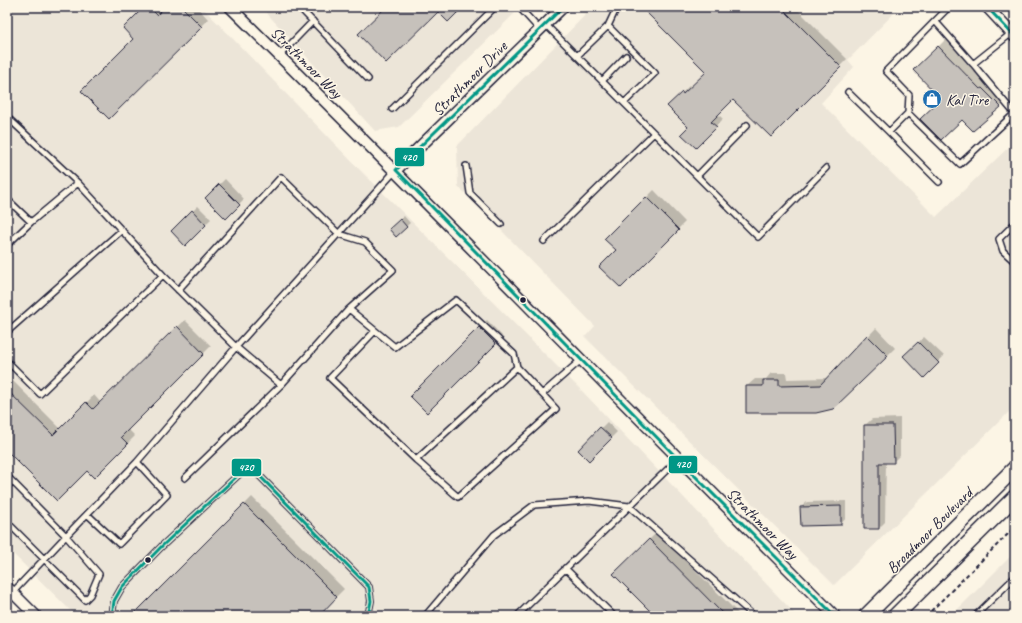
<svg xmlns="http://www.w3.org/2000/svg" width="1022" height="623" font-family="Caveat,sans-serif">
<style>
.built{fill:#ece5d8}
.shadow{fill:#0003}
.building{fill:#c6c1bb;stroke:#22223b}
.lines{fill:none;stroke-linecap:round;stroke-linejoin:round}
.lane-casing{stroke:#22223b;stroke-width:8}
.street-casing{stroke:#22223b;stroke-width:13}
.secondary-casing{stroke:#22223b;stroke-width:17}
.path{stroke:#22223b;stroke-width:2;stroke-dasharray:4 3;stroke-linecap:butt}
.lane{stroke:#fcf5e5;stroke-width:5}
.street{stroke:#fcf5e5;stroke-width:10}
.secondary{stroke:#fcf5e5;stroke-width:14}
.bus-1-casing{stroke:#fcf5e5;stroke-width:6}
.bus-1{stroke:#009786;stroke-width:3}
.bus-dot{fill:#22223b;stroke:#fcf5e5;stroke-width:1.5}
.labels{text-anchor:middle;stroke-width:3;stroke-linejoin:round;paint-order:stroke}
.street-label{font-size:16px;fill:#22223b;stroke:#fcf5e5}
.poi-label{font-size:16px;fill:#22223b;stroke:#fcf5e5;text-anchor:start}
.line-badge{stroke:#fcf5e5;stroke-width:1.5}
.badge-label{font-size:11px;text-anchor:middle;font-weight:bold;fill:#fff}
</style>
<rect width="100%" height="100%" fill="#fcf5e5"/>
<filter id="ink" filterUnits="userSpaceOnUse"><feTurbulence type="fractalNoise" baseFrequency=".025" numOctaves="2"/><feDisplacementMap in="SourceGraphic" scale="8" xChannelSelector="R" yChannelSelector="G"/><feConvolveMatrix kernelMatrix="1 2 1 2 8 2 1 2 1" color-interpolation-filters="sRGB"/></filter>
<g filter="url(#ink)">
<path class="built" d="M7,7h195l158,163 223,222 214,224h-721l-69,-68z
M261,7h260l-122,120 -24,4z
M593,7h307l-52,53 6,7 -33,36 115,114 79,-76v265l-181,179 -249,-248 10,-11 -137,-140 -1,-40z
M1015,552v64h-64z"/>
<path class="shadow" d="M147,7h50l11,12 -99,99z
M643,7h152l52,52 -76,77 -38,-38 -15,16 5,5 -27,28 -7,-20 -20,-21 21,-21 1,2 16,-15z
M946,39l42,44 2,-2 17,18 -7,8 -57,-8 -28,-29z
M225,179l19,20 -18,18 -20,-19z
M654,190l31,32 -64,64 -4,-36 -11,-11z
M198,206l13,13 -26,25 -13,-13z
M404,216l6,7 -14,12 -6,-6z
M185,320l26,26 -83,83 7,7 -41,41 -7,-7 -80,-20v-64l5,-6 49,49 33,-34 7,8z
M487,320l15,16 -75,75 -15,-15z
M876,328l19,20 -58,57 -90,-19 8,-7h11l5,-6h15l1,6 42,-1z
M924,337l20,19 -20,20 -20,-20z
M900,418v37l-7,7h-7l-1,60 -6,6 -14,-103 7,-6z
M607,422l10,10 -28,28 -10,-10z
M252,497l92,92 -27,27h-183z
M846,501v17l-5,6 -40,-17 6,-5z
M657,532l84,84h-85l-41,-42z
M1015,601v15h-10l8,-8 -2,-2z"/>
<path class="building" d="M144,7h5l8,8 8,-8h17l20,20 -93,92 -28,-28 52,-52 -10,-11z
M386,7h77l-15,15 -10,-10 -52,51 -28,-29z
M641,7h140l60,60 -70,70 -38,-37 -22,22 6,5 -21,21 -15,-14 7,-7 -21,-21 15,-14 1,2 23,-22z
M938,46l42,43 2,-1 19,19 -28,24 -11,-11 -21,20 -21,-21 21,-20 -28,-29z
M219,184l21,21 -14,14 -21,-21z
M646,197l33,33 -58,58 -22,-21 17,-17 -12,-11z
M192,210l14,15 -21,21 -14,-15z
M400,219l7,8 -11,10 -7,-8z
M177,326l27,28 -83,83 7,7 -34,34 -7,-7 -30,30 -50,-50v-61l46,45 33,-33 7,7z
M479,327l17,17 -69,69 -17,-17z
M867,335l21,21 -55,53 -17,4h-70v-27h17v-6h16v6l41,-1z
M918,342l21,21 -15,15 -21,-22z
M864,425h29l1,38h-15v66h-15z
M600,427l12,11 -23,23 -11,-11z
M244,504l93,93 -18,19h-187z
M841,506v19l-40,1 -1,-19z
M649,539l76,77h-70l-42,-42z"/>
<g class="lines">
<g class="lane-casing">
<path id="lane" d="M299,7l69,72
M519,7l20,22
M935,21l14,-14
M545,24l213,213 68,-69
M608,26l47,47 -31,30
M1013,32l-40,32 41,49
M279,56l34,-35
M577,56l31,-30 9,-19
M973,64l-38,-43 -49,50 23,24 -1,18 52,51 55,-51
M602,81l24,-25
M848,92l41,40 19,-19
M392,109l103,-102
M7,117l71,66 -47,39 -24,-23
M889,132l50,50
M466,166l4,27 31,31
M697,176l50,-51
M78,183l85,92
M1015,223l-16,16 4,12 12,11
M544,241l110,-108
M7,245l24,-23
M178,290l103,-113 58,57 26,8 28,28 -44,39 -68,76 -45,-38 159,-176
M349,309l46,38 61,-47 58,54 3,13 -101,93 -86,-82 45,-47
M7,332l115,-102
M7,361l33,33 123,-119 73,72 -99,115
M542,394l39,-34
M416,460l42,37 98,-88 -39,-42
M7,476l59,60 -54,57
M185,478l96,-93
M7,522l78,78 5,-5 9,-21 -33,-38 71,-74 30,33 -48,49 -32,-30
M565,568l49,48
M112,616l2,-15 8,-14 40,-41 87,-81 120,122 2,14 -3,15
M425,616l69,-81 40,-30 55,-4 40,5 125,110
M517,616l161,-157
M975,616l40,-39"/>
</g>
<g class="street-casing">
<path id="street" d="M230,7c204,201 403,407 605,609
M987,7l28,30
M396,170l167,-163
M7,587l29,29"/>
</g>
<g class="secondary-casing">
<path id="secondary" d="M866,616l149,-148
M895,616l120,-119"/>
</g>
<path class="path" d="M926,616l89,-89"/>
<use href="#lane" class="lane"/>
<use href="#street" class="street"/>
<use href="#secondary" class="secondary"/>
<g class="bus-1-casing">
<path id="bus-1" d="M563,7l-167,163 282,289 157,157
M987,7l28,30
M112,616l2,-15 8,-14 40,-41 87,-81 120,122 2,14 -3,15"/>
</g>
<use href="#bus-1" class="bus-1"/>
</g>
</g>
<defs>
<g id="shop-disc" transform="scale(1)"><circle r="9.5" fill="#1f6fb2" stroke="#fcf5e5"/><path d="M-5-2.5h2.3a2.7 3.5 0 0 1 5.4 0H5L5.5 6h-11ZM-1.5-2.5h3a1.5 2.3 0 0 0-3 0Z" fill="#fff"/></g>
</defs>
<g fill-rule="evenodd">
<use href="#shop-disc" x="932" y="99"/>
</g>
<g class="bus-dot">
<circle cx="523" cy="300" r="3.5"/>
<circle cx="148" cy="560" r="3.5"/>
</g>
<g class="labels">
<g class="street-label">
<text transform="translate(307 62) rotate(45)" y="6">Strathmoor Way</text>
<text transform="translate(469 78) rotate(-45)" y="6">Strathmoor Drive</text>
<text transform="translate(763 523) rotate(45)" y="6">Strathmoor Way</text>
<text transform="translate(929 530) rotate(-45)" y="6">Broadmoor Boulevard</text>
</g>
<g class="poi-label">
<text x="946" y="105">Kal Tire</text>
</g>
</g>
<g class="line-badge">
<rect x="394" y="147" width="31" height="20" rx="4" fill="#009786"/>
<rect x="668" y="455" width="30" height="19" rx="4" fill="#009786"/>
<rect x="231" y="458" width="31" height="19" rx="4" fill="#009786"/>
</g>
<g class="badge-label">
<text x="409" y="161">420</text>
<text x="683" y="468">420</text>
<text x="246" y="471">420</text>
</g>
<rect width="1022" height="623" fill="none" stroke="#fcf5e5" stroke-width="24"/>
<rect x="12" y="12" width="998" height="599" fill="none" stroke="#22223b" stroke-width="1.5" filter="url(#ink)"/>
</svg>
